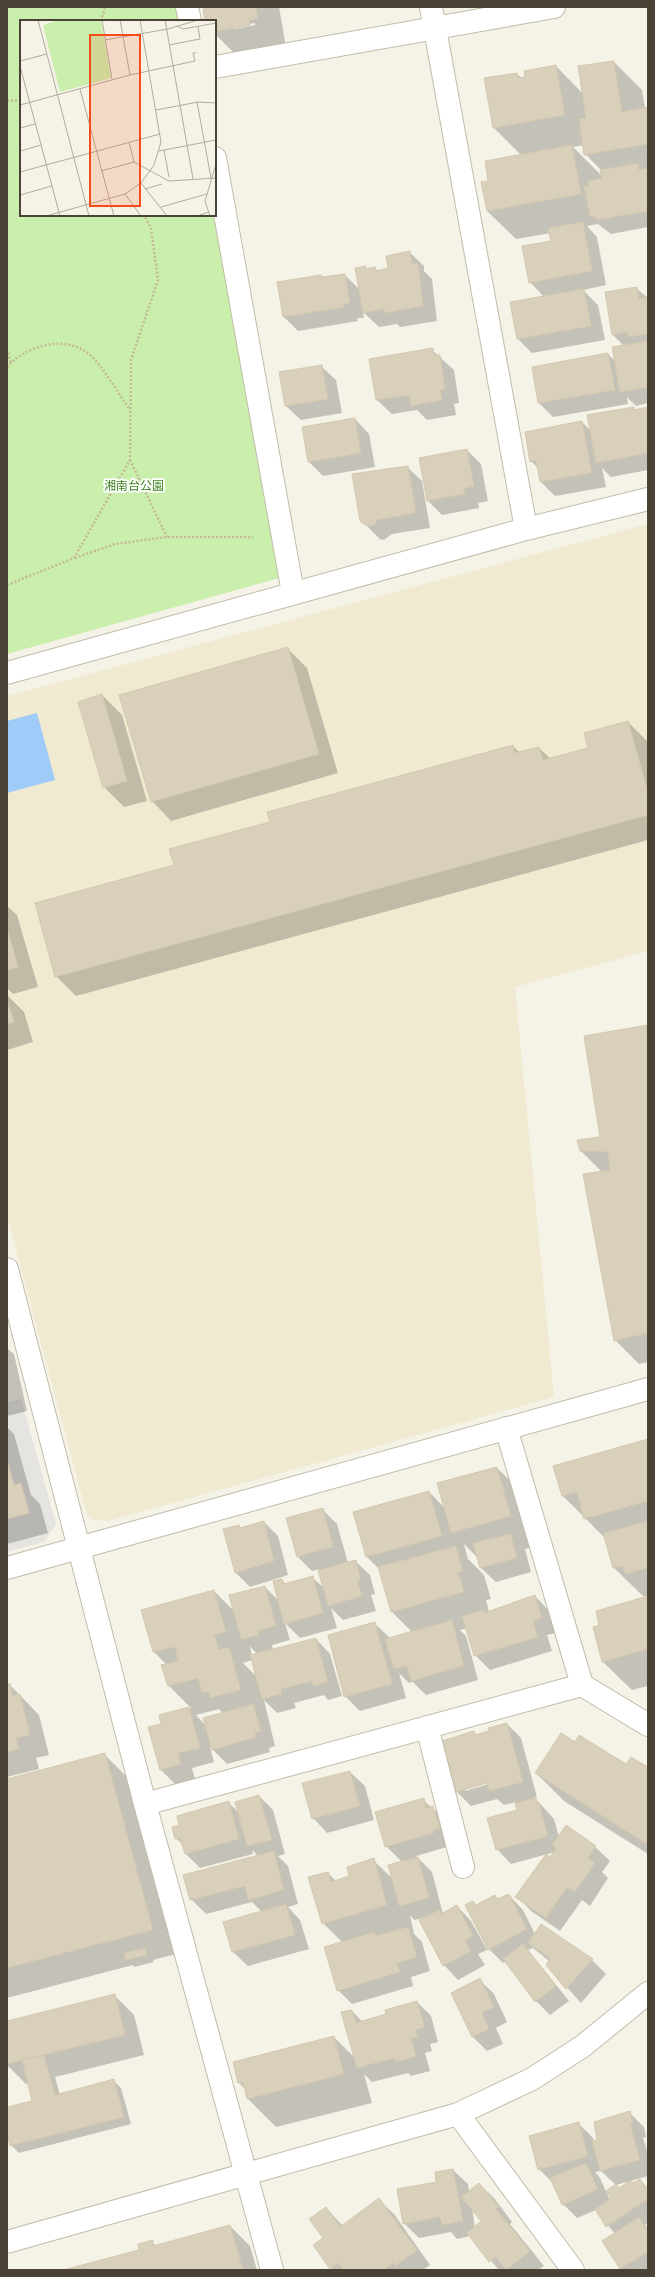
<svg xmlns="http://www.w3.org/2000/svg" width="655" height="2277" font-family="Lato,'Noto Sans JP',sans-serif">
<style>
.education{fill:#f0ead0}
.green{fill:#caeeac}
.parking{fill:#e6e4e0}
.water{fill:#9ecbf8}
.shadow{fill:#0003;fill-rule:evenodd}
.building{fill:#d8d0bb;stroke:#d4c8ae}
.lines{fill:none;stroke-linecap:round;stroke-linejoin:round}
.minor-casing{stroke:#c2bca9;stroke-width:24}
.path{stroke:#c5b998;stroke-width:2.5;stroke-dasharray:2 2;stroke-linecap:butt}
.minor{stroke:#fff;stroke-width:22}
.labels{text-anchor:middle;stroke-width:3.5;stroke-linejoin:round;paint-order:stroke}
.park-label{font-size:12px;fill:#3e8221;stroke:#fff}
.inset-road{fill:none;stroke:#b1aca0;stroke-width:1}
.view{fill:#f64c17;fill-opacity:0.15;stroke:#f64c17;stroke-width:2}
.inset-edge{fill:none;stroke:#4a4335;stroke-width:2}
</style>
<rect width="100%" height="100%" fill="#f5f2e7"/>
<path class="education" d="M648,524v427l-133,36 39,410 -446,124 -15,-1 -6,-5 -80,-299v-520z"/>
<path class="green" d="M7,7h170l3,14h-159v194h193l65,363 -272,76z"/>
<path class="parking" d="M21,1399l35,125 -12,18 -37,10v-150z"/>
<path class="water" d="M37,713l18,67 -48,13v-72z"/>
<path class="shadow" d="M209,7h70l7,40 -51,7 -20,-20v-13h-9zM255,23v2l-21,4v-2z
M614,62l28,28 3,19 3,-1v119l-37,7 -13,-10 -11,2 10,11 9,48 -23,5 15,15 7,35 -73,13 -14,-14 26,-42 -14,-15 22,-40 -1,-9 -35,6 -29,-28 3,-29 31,-27 -27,-27 23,-54 5,4 34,-12 27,28zM584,145l1,9 16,16 2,7 -30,-30z
M409,252l15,14v5l8,8 5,42 -37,6 -3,-3 -18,3 -16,-15 1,6h-7l1,3 -60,10 -14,-14 37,-41 2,2 22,-3 15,15 5,-23 3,3 7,-2 3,3 11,-2z
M636,288l12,10v105l-12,3 -9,-9 1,7 -75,13 -14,-14 69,-49 8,8 8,-16 -11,-11z
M432,350l22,20 5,33 -5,1 2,11 -29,5 -10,-10 -25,4 -15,-14 -6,-40z
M321,366l15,14 6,33 -41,7 -15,-14z
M634,408l2,2 12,-2v62l-37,7 -9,-9 4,19 -51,9 -14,-14 -3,-14 -7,-7 51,-39 9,9z
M355,419l14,15 6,33 -52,9 -14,-14z
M467,450l14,14 7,37 -10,2 1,5 -37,7 -14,-14 -8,-42z
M407,467l15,14 8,47 -38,6 -8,6 -4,-1 -19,-19z
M287,648l20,20 31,105 -167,48 -19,-20z
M102,695l20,20 25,86 -23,6 -20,-20z
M628,722l20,20v98l-572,156 -20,-20 119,-110 96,-44 242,-76 7,7 19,-5 12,11 38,-10z
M7,906l10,9 21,72 -25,7 -6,-6z
M7,995l17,17 9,30 -26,8z
M648,1026v336l-9,2 -24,-24 -13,-168 -21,-21 21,-13z
M7,1348l7,6 13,57 -20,5z
M7,1427l7,7 17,61 9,9 8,29 -41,11z
M648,1440v156h-5l-29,-28 -8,-29 -43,-43z
M497,1468l29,28 13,49 -14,4 6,23 -35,10 -15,-14 -2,-9 -15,-15 4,15 16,16 7,24 -5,1 3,12 46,-16 14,15 7,22 -9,2 5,16 -62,19 -15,-15 -8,-27 -7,2 6,6 12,44 -52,15 -13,-13 -4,1 -10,-10 7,25 -46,13 -15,-15 30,-72 15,14 22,-6 -20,-20 -12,-42 -13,-13 62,-65 17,17z
M322,1509l15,15 11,39 7,-2 15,14 5,19 -4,1 5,16 -33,9 -12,-12 6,20 -37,10 -15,-15 5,17 -18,5 1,5 43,-11 14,15 12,42 -14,4 -4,-5 -30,8 2,5 -19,5 -13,-13 11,46 -6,2 1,4 -43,12 -17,-17 4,15 -22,6 3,11 -20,5 -14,-14 2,-45 -3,-9 31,-8 -22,-22 -6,-21 3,-1 -12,-12 -12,-42 72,-19 21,21 30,-25 14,14 3,-21 4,4 26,-7 12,11 -5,-19 -7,2 -14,-14zM250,1646l5,6 3,2 -6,2zM252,1660l4,16 -13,-13zM219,1709l4,4 -18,12 -9,-10z
M264,1522l14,14 10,39 -38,12 -14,-14 -12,-43 15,-4 2,2z
M648,1597v89l-16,4 -29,-28 -9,-34 7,-2z
M7,1685h3l29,30 10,40 -13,3 3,11 -32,8z
M507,1724l14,14 16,59h-3l20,22 5,18 7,-11 29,21 15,14 -8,11 6,6 -18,28 -8,-6 -22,31 -29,-20 -14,-15 38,-44 -44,12 -14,-15 21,-38 -2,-9 -12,3 -7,-6 -26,7 -14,-14 17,-59 3,2zM492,1781v2l-27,8v-2z
M575,1743l51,23 22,3v85l-84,-53 -28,-28z
M105,1755l24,24 47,175 -23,6 1,2 -20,5 -1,-2 -126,33v-218z
M350,1772l15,14 9,34 -47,13 -14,-15z
M259,1796l14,14 12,44 -7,2 10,10 10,38 -10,3 12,13 9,29 -61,17 -15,-14 -8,-29 37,-11 -10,-10 -46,12 -15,-15 67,-43 -6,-6 1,4 -53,14 -14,-14 -3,-9 -7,-7 4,-12 48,-24 11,11z
M423,1800l24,21v26l-31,9 16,16 11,42 14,-8 14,15 16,29 -9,4 7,11 -27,15 -14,-15 -20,-47 -10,2 -4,-5 4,19 8,8 8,29 -19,6 2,9 -61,18 -14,-14 4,-48 -19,-19 5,-50 8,8 14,-5 23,-16 20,19 9,-17 -16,-16z
M509,1895l14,15 12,24 57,26 14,14 -25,29 -34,-38 2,-4 -16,-13 -5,2 41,51 -19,14 -14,-14 -30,-39 -3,1 -14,-14 -16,-47 4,3 18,-9 4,4z
M480,1980l14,14 13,28 -11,6 7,16 -16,7 -14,-14 -21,-44z
M114,1995l20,20 10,40 -89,22 5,18 54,-14 7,7 10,36 -112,29 -8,-8 -4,-15v-22l26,-7 -4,-18 -3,1 -19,-19v-43z
M417,2002l14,14 7,26 -8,2 2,7 -7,2 5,18 -19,5 -3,-3 -36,9 -8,-8 8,29 -96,24 -28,-28 -3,-10 -6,-6 -5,-20 100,-26 22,22 -4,-48 11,11 25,-7z
M629,2112l15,15 2,10 -3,1 5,16v22l-32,9 4,4 20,-9 8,8v35l-3,2 3,3v42h-26l-19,-29 12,-7 -19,-24 -19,8 -14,-14 -9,-20 -15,-15 39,-46 15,15 1,4 4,-1zM601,2171l15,14 -6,15 -10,-22 -5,-6z
M453,2170l15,14 1,8 10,-8 15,14 18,24 -2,2 34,42 -6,4h-39l-29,-34 -13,3 -6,-7 -32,6 -15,-15 34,-41zM472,2208l11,13 -8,7z
M379,2200l15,14 36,51 -7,5h-91l-8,-32 2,-30 17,18z
M230,2226l20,20 7,24h-190l73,-20 12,-8 4,4z"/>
<path class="building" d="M208,7h48l2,11 -8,2v5l-33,6 -2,-10h-10l-2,-12z
M614,61l8,51 26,-5v37l-64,11 -5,-36 7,-1 -8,-52z
M556,65l9,50 -72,13 -9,-50 33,-5 1,5 7,-1 -1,-6z
M572,145l9,49 -94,17 -6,-29 7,-1 -3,-20z
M638,163l1,7 9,-2v43l-52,9 -1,-4 -5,1 -6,-31h5l-1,-5 14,-3 -2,-8z
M583,222l9,49 -63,12 -7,-37 29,-5 -3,-13z
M410,251l2,13 6,-1 5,43 -38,7 -1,-4 -21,4 -8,-45 11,-2v3l9,-2 1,4 12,-3 -2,-12z
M345,274l5,29 -7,1 1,3 -61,10 -6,-35 44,-7 1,2z
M637,287l2,12 9,-2v37l-20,3 -1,-5 -15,3 -7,-43z
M584,289l7,37 -74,13 -7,-37z
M648,341v46l-28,5 -8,-45z
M433,348l1,7h6l5,34 -5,1 2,10 -31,6 -2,-11 -33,5 -7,-41z
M608,353l7,37 -77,13 -6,-36z
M322,365l6,34 -43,7 -6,-34z
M634,407v3l14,-3v46l-52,10 -9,-48z
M355,418l6,35 -53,9 -6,-35z
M582,421l10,52 -52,9 -4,-22 -6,2 -5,-30z
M467,449l7,37 -10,3 1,5 -38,7 -8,-43z
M408,466l8,47 -39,7 -2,4 -6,2 -5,-2 -4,-3 -8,-47z
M288,647l31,107 -168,48 -32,-107z
M102,694l25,87 -24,7 -25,-86z
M628,721l20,71v23l-593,162 -20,-74 139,-38 -5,-16 101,-27 -3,-10 246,-67 2,8 24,-6 4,13 45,-12 -4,-15z
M7,928l11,39 -11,3z
M7,999l7,23 -7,2z
M648,1025v308l-34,8 -31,-167 27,-4 -2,-18 -28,-1 -3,-11 23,-3 -16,-101z
M648,1439v62l-64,18 -7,-27 -15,4 -9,-30z
M7,1459l7,26 7,-2 8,30 -22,6z
M497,1467l14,49 -60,17 -14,-50z
M429,1491l13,45 -76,21 -13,-45z
M323,1508l10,39 -36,10 -11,-39z
M264,1521l10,40 -39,12 -12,-44 16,-4 1,3z
M648,1521v47l-23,6 -2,-8 -10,2 -10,-35z
M511,1534l6,24 -37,10 -7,-25z
M456,1546l7,25 -5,1 6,20 -73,20 -13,-45z
M356,1560l5,20h-4l5,16 -34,10 -10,-36z
M313,1576l10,37 -39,11 -11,-43 9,-2 2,5z
M265,1586l11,40 -18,5 1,4 -18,4 -12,-44z
M214,1590l12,42 -12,3 5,15 10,-3 12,43 -30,8 -2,-6 -7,1 -4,-15 -30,8 -7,-21 17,-4 -3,-14 -22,5 -12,-42z
M535,1595l7,23 -9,3 5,16 -64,19 -12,-40 22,-6v3z
M648,1596v53l-46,13 -9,-35 6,-2 -3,-14z
M452,1620l12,46 -53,15 -4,-15 -13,3 -9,-30z
M375,1622l17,62 -48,13 -16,-62z
M316,1638l12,44 -15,4 -1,-5 -31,8 1,5 -20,5 -12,-44z
M7,1684h3l3,12 7,-2 10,41 -14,3 3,11 -12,3z
M253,1704l8,27 -6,2 1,4 -44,13 -9,-32z
M189,1707l11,41 -22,5 3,11 -21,6 -12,-43 13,-3 -2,-9z
M507,1723l16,59 -34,9 -2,-8 -31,9 -14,-51 32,-10 1,4 14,-4 -1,-3z
M561,1733l14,9 4,-7 47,29 5,-7 17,10v78l-113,-72z
M105,1753l48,177 -146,38v-189z
M350,1771l10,35 -48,13 -10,-36z
M259,1795l13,45 -25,6 -12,-44z
M424,1798l2,10 7,-2 7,22 -7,3 1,2 -49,14 -10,-35z
M536,1798l1,6 2,-1 9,33 -52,14 -9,-32 30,-8 -2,-7z
M229,1801l10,38 -54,15 -5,-16 -5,1 -3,-12 7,-2 -2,-9z
M566,1825l30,21 -8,12 7,5 -20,29 -8,-5 -21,31 -31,-21 31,-43 4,3 6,-8 -4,-4z
M274,1851l10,39 -36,10 -3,-14 -55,14 -7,-25z
M418,1857l11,41 -30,8 -11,-41z
M374,1858l13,47 -65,19 -14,-47 20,-5 3,10 18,-6 -2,-9z
M509,1894l18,35 -39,21 -23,-45 8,-4 3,4 19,-10 2,4z
M286,1904l9,31 -63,17 -9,-30z
M457,1905l16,31 -8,4 6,11 -28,15 -24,-46 20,-10 2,4z
M541,1924l52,35 -27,30 -20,-24 4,-7 -22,-15z
M408,1927l9,30 -20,6 3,9 -63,19 -13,-44 51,-15 1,4z
M523,1944l33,42 -21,16 -32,-43z
M145,1948l2,7 -21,5 -2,-7z
M480,1978l14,29 -12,6 7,16 -17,8 -21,-44z
M115,1994l10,41 -118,29v-43z
M417,2001l8,26 -9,3 2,7 -7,1 5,18 -20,6 -2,-4 -37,10 -16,-56 11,-2 4,13 30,-9 -1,-4z
M334,2036l10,38 -97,25 -4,-17 -5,1 -5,-21z
M44,2055l11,40 59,-16 10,38 -114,29 -3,-13v-26l25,-6 -10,-41z
M630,2111l3,12h-3l10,37 -40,11 -8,-30 5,-1 -3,-18z
M579,2122l9,34 -50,14 -9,-34z
M586,2163l12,26 -36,16 -12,-27z
M453,2169l10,52 -21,4 -2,-8 -37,7 -6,-35 39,-7 -1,-10z
M640,2179l8,12v8l-42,28 -11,-18 16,-11 -5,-7 10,-7 3,4 12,-8 2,3z
M479,2183l20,24 -3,2 34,42 -24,19 -10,-13 -7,5 -22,-29 14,-12 -20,-24z
M379,2198l38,52 -22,16 -2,-3 -9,7h-41l-5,-7 -8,6 -17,-24 10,-7 -14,-19 17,-12 14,20z
M639,2217l9,15v20l-28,17 -18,-28z
M230,2225l13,45h-180l76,-20 -1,-6 15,-4v6z"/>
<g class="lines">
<g class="minor-casing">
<path id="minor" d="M187,7l3,14
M431,7l95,522
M215,67l339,-60
M215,158l78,435
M7,673l519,-144 122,-30
M7,1269l138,535 127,466
M506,1428l76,257
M7,1568l641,-179
M427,1727l36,140
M145,1804l437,-119 66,40
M458,2114l115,156
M7,2242l451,-128 74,-35 51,-33 65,-53"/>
</g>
<path class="path" d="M101,21l4,-14
M7,101l14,-1
M7,349l4,14
M7,367c19,-22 60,-33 83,-12 12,10 30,41 40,55
M130,460l37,77
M75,558l40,-14 52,-7h86
M7,585l67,-27 56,-98 1,-100 27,-80 -7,-52 -7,-13"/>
<use href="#minor" class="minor"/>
</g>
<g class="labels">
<g class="park-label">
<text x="134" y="490">湘南台公園</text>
</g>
</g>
<g transform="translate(20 20)">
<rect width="196" height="196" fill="#f5f2e7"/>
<path d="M39,0h42l10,58 -51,14 -17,-67z" fill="#caeeac"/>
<path class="inset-road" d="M18,0l51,196M82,0l10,59M100,0l10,55M145,0l28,159M157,6l6,3 33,-6M85,20l63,-11 30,-9M149,25l31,-6 -2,-12M0,41l27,-7M0,46l40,150M60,69l34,127M177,82l14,76M0,85l110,-30 65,-14 -2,-8h3M136,90l42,-8 18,1M0,108l15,-4M109,122l5,20M144,130l5,27M0,131l21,-6M139,131l57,-11M81,151l33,-9 35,19 47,-3M0,152l140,-38M121,163l26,33M125,169l17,-5M105,174l16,22M0,175l32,-9M141,187l46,-13M26,196l79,-22 16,-11 13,-18 7,-23 -21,-122M177,196l12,-4M190,196l-5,-15 11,-37"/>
<path class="view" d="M70,15h50v171h-50z"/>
<rect width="196" height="196" class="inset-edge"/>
</g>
<rect width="655" height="2277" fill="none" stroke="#4a4335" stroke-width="16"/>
</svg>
